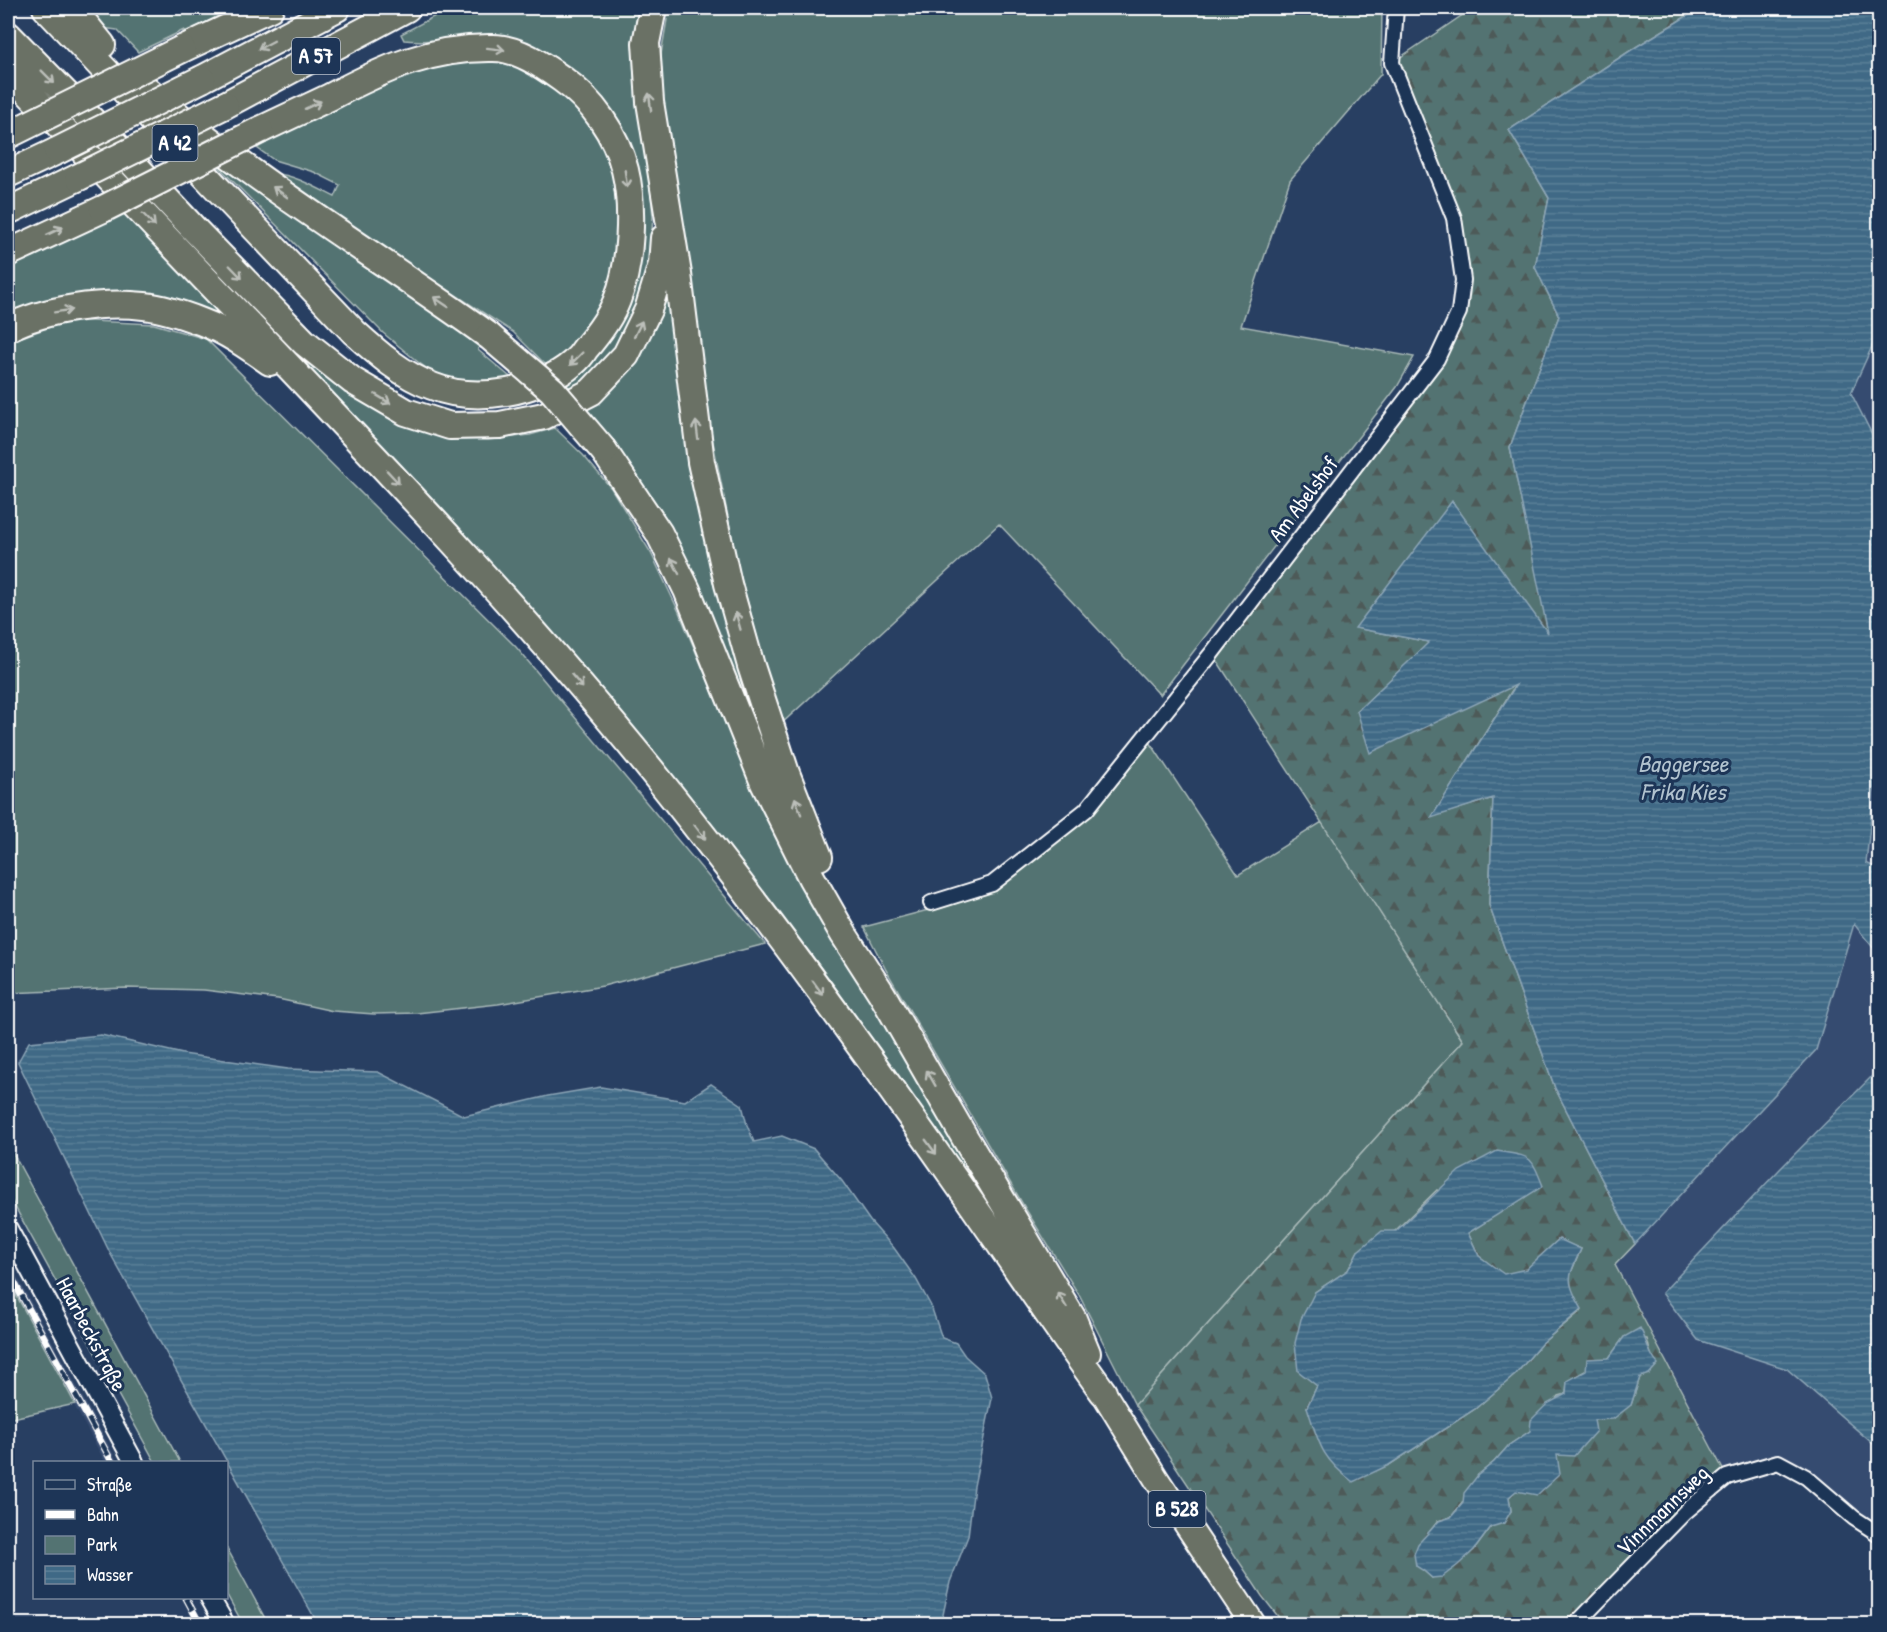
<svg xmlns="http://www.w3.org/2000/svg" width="1887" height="1632" font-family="'Patrick Hand',sans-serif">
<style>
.built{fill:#364b6f}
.green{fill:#537372;stroke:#a9b9b8;stroke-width:1.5}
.forest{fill:url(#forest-firs);stroke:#a9b9b8;stroke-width:1.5;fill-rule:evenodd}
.water{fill:url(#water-rules);stroke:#8ca5b6;stroke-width:1.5}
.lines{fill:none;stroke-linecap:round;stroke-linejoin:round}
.minor-casing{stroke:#fff;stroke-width:18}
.tertiary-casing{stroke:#fff;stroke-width:22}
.trunk-casing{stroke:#fff;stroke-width:28}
.motorway-casing{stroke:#fff;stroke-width:30}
.minor{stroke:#1d3557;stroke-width:14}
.tertiary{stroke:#1d3557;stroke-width:18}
.trunk{stroke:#6a7165;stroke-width:24}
.motorway{stroke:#6a7165;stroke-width:26}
.rail-casing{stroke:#fff;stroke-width:7}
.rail{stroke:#1d3557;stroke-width:4.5;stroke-dasharray:14;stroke-linecap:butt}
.motorway-bridge-casing{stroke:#fff;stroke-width:30;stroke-linecap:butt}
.motorway-bridge{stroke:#6a7165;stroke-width:26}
.oneway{stroke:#bcbfba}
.labels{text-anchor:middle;stroke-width:6;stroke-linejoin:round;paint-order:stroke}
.shield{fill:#1d3557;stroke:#bbc2cd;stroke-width:1.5}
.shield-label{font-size:21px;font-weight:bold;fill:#fff}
.street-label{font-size:22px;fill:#fff;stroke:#1d3557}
.water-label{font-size:24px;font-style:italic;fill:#b2c3cf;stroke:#1d3557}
</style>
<defs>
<pattern id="forest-firs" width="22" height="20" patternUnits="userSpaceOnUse" patternTransform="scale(1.5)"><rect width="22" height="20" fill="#537372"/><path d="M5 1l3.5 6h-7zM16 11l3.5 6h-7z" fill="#4e5a59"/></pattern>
<pattern id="water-rules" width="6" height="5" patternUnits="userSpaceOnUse" patternTransform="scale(1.5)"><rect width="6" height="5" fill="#3f6986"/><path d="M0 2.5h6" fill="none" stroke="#5c8098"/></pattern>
</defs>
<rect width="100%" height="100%" fill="#283f62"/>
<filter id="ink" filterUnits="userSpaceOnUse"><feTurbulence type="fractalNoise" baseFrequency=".0167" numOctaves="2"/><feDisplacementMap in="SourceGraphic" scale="12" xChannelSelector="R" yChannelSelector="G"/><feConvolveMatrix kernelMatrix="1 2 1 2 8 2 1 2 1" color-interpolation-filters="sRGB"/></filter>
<g filter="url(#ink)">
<path class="built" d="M1879,331v119l-28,-57z
M1879,732v142l-13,-11z
M1854,923l25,32v114l-99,100 -118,124 36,47 89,29 92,76v90l-101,-73 -51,15 -112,-212 201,-215z
M8,1260l110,202h-13l-97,-178z"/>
<path class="green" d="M81,8h153l-48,25 -2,-3 -46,22 -21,-22 -15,-2z
M450,8h189l-5,42v26l15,97 4,44 -4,51 -11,39 -13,33 -51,52 -10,-10 74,-146 -50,-149 -136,-46c-16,-2 -31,1 -48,-1l-3,-6z
M669,8h713l-1,66 -91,106 -49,146 173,31 -17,30 -237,308 -161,-171 -218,200 -43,-157 -26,-130 -49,-342 -2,-41z
M449,61h53l26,8 38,24 41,54 10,34 4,29 -8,74 -24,48 -39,37 -37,-37 -137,-89 -102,-69c17,-1 45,15 61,23l5,-12 -26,-13 -40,-12 -17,-12 21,-12 124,-62z
M222,164l238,168 19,15 -1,3 37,31 -56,2 -26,-10 -15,-11 -35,-29 -164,-166z
M125,213l120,121 -65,-28 -172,11v-54l67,-30 2,3z
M666,271l70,387 29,93c-42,-106 -81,-216 -151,-308 -10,-13 -22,-25 -34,-37z
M225,281l86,82 141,75 36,2 42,-5 25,-7 28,27 28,33 40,65 28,59 60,143 65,130 58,102 146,247 -123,-178 -75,-103 -134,-171 -96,-117 -130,-148z
M69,320l85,4 52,15 310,308 249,297 -162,42 -105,18 -81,9 -43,1 -41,-3 -55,-12 -74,-9 -78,-2 -118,5v-651z
M1146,736l92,139 84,-53 141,219 -328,364 -56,-110 -54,-87 -139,-238 -22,-43 68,-18 60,-25 94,-74z
M8,1144l172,318h-25l-147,-268z
M8,1280l67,124 -67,15z
M227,1548l41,76h-25l-16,-29z"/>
<path class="forest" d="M1473,8h227l-64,39 -127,83 40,68 -14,69 24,49 -49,131 39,187 -193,-6 74,14 -73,69 159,-27 -84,133 61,-19 -4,107 66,183 80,156 -20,21 112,212 -151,147h-292l-22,-28 -127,-191 328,-364 -251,-388 225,-294 22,-47 -5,-94 -62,-155zM1437,1190l59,25 -28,18 11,23 25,19 22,-5 32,-30 23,9 -11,26 1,16 11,19 -41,34 -26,31 -40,34 -86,56 -82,-58 10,-21 -2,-94 33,-22 10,-19 37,-20zM1624,1337l23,2 5,20 -3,14 -9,4 -9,28 -37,15 -85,77 2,14 -20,16 -17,23 -42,28 -8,-7 6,-40 8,-10 13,-4 12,-15 15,-27 16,-13 15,-17 21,-14 29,-35 7,-2 1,-13 42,-23z"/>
<path class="water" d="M1700,8h179v323l-28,62 29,57v281l-14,132 13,6v86l-25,-31 -38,126 -181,194 -80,-156 -66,-183 4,-107 -62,20 85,-133 -146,68 -13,-42 72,-69 -74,-14 97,-127 96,132 -38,-186 49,-131 -24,-49 14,-69 -40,-68 127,-83z
M101,1035l82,19 105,15 90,3 86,44 84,-20 53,-9 84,14 26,-17 31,21 5,20 7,17 28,-6 32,13 28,32 28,40 24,27 22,31 15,27 11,32 14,5 9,13 20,18 7,24 -18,88 -6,50 -18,46 -9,42h-623l-208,-371 -92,-191 11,-20z
M1879,1069v380l-92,-80 -89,-29 -36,-47 118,-124z
M1497,1151c34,6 33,2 46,35l-75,47 11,23 25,18 22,-5 33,-30 22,10c-13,29 -16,31 1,60l-41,35 -26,31 -40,34 -86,56 -36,17c-32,-24 -34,-38 -46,-75l10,-21 -19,-15 -3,-28 6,-24 14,-27 33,-22 10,-19 24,-20h14l63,-60z
M1640,1328c7,12 9,28 18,36l-9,10 -9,3 -9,28 -18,14 -19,1 2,11 -22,25 -17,-1 3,19 -23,21 -21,-4 -7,6 2,14 -7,12 -13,4 -17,23 -16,15 -16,12 -10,1 -8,-7 -8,-5 -2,-12 4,-10 21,-23 12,-4 12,-14 1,-10 14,-18 16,-13 15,-17 21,-14 1,-11 16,-16 19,-10 1,-13 19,-10 1,-12 22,-1 15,-21z"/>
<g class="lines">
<g class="minor-casing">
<path id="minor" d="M931,903l61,-19 94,-74 126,-157 225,-294 22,-47 4,-32 -9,-62 -62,-155 4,-55
M1576,1624l109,-112 42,-35 51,-15 28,15 48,41 26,17"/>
</g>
<g class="tertiary-casing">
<path id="tertiary" d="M8,1229l126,233
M210,1598l15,26"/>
</g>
<g class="trunk-casing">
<path id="trunk" d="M1103,1392l54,88 96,144"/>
</g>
<g class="motorway-casing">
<path id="motorway" d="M46,8l308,324c23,21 48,43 78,54 24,10 50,10 75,6 23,-4 49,-14 66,-29 5,-4 9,-9 12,-14 13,-15 25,-31 32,-49 14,-35 17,-93 8,-130 -9,-36 -33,-70 -63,-91 -20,-14 -44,-31 -69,-31 -62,-1 -110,21 -163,49 -23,11 -47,22 -70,33
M72,8l30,37
M653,8l-7,35 4,59 28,172 23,188 27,122 23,82 35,107 33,84
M8,35l105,107 82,88 109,112 49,39 53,31 44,14 50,-1 44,-9 47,-24 35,-37 22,-45 14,-46 2,-26
M182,49l88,-41
M8,71c83,88 166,176 250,263 135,142 270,284 393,436 109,135 210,275 309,417 48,68 94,137 143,205
M202,79l135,-71
M144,87c107,93 230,166 345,249
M225,105l182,-97
M8,174l49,-23
M8,211l71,-34
M8,253l95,-44
M8,328c36,-19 95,-27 136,-22 19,2 40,9 58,16 24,9 47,25 68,40
M604,451l55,82 28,57 77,193 47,94 33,58 38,59 83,144 108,181 14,34"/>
</g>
<use href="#minor" class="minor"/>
<use href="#tertiary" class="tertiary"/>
<use href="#trunk" class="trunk"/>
<use href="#motorway" class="motorway"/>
<g class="rail-casing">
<path id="rail" d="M8,1271l104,191
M186,1598l14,26"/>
</g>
<use href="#rail" class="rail"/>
<g class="motorway-bridge-casing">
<path id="motorway-bridge" d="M8,135l174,-86
M57,151l145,-72
M79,177l146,-72
M103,209l157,-79
M489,336l63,54 52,61"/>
</g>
<use href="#motorway-bridge" class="motorway-bridge"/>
</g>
<defs><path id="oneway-shaft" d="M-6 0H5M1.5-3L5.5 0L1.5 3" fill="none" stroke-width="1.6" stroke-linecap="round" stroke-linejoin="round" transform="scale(1.5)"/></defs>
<g class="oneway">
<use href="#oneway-shaft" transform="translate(266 45) rotate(152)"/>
<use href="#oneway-shaft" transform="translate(496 49) rotate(7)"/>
<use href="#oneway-shaft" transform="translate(48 77) rotate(45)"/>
<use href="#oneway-shaft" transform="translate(650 102) rotate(-97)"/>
<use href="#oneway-shaft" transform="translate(313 105) rotate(-25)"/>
<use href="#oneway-shaft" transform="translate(626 179) rotate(82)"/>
<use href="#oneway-shaft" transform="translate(280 192) rotate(-144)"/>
<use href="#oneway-shaft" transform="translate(149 220) rotate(46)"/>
<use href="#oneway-shaft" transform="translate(55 231) rotate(-25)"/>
<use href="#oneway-shaft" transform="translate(236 272) rotate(46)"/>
<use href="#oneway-shaft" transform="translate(441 302) rotate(-146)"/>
<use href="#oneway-shaft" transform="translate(63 311) rotate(-9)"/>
<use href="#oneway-shaft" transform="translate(638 329) rotate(-64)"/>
<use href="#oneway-shaft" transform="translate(576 359) rotate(135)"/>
<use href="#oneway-shaft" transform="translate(383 399) rotate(31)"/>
<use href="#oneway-shaft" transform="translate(697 430) rotate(-97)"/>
<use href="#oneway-shaft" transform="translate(393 477) rotate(47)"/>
<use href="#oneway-shaft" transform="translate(675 566) rotate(-117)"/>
<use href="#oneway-shaft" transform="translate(738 621) rotate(-106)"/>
<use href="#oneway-shaft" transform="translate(577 681) rotate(50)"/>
<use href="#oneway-shaft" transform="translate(798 806) rotate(-110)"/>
<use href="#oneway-shaft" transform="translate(700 832) rotate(52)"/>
<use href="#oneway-shaft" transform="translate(818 988) rotate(54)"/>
<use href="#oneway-shaft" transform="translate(931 1078) rotate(-120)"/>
<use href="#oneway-shaft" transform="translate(931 1147) rotate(54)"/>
<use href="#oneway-shaft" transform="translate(1062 1300) rotate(-121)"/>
</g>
</g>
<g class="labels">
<g class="shield">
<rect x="292" y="38" width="48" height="36" rx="4.5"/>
<rect x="152.5" y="125" width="45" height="36" rx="4.5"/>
<rect x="1148.5" y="1491" width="57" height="36" rx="4.5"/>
</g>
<g class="shield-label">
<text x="316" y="63">A 57</text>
<text x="175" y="150">A 42</text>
<text x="1177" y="1516">B 528</text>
</g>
<g class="street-label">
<text transform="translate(1303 499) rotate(-53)" y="8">Am Abelshof</text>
<text transform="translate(92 1334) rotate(62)" y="8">Haarbeckstraße</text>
<text transform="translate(1662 1510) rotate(-44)" y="8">Vinnmannsweg</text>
</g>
<g class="water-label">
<text x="1683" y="772">Baggersee<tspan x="1683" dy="28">Frika Kies</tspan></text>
</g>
</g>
<rect width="1887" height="1632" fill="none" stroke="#1d3557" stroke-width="30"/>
<rect x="15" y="15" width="1857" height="1602" fill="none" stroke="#fff" stroke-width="2" filter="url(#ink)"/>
<rect x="33" y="1461" width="195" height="138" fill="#1d3557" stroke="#77869a" stroke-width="1.5"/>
<rect x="45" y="1480" width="30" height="9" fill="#1d3557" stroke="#77869a" stroke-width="1.5"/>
<text x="87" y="1491" font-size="18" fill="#ffffff">Straße</text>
<rect x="45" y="1510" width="30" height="9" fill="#ffffff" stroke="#77869a" stroke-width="1.5"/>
<text x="87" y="1521" font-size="18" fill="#ffffff">Bahn</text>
<rect x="45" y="1536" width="30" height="18" fill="#537372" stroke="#77869a" stroke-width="1.5"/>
<text x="87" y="1551" font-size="18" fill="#ffffff">Park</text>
<rect x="45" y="1566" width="30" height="18" fill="url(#water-rules)" stroke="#77869a" stroke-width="1.5"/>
<text x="87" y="1581" font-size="18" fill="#ffffff">Wasser</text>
</svg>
